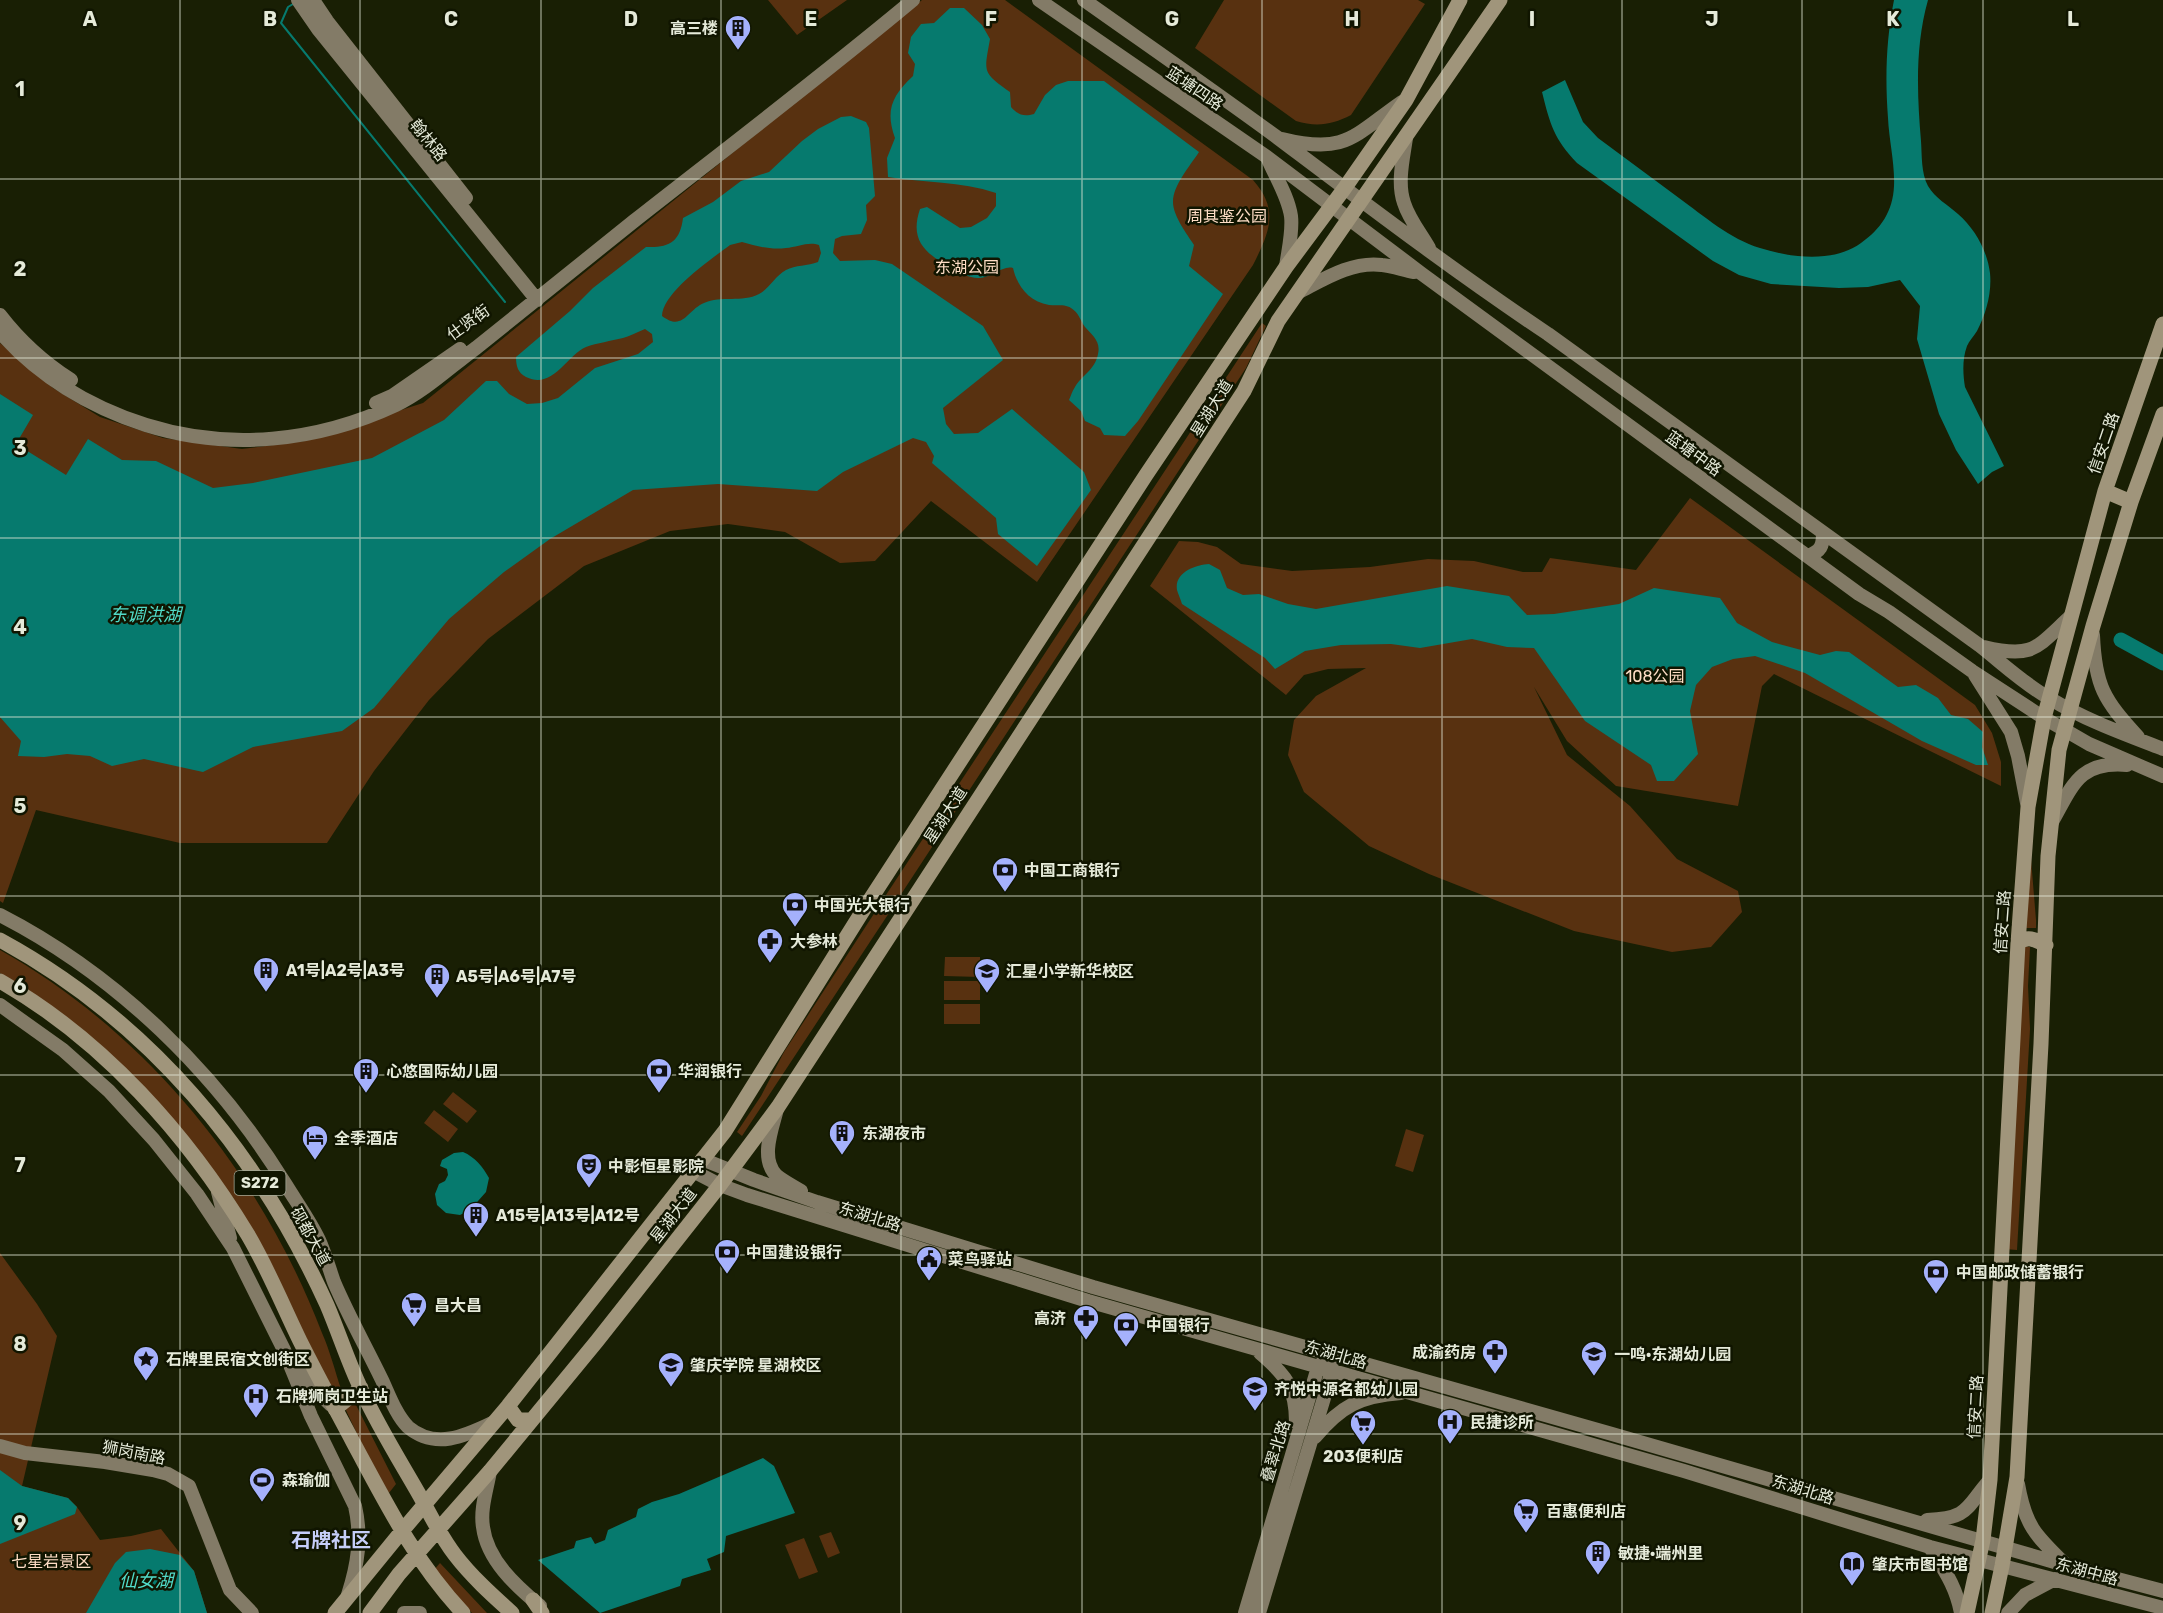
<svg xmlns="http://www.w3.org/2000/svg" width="2163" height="1613" font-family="Rubik,'Noto Sans SC',sans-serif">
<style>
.green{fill:#583110}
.water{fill:#067a6e;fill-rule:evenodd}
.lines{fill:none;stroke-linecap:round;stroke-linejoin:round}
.stream{stroke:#067a6e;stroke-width:2}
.river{stroke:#067a6e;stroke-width:15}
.secondary{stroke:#837b67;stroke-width:14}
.primary{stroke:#a0957b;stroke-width:15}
.grid{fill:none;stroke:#e5ead9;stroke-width:1.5;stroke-opacity:0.55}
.labels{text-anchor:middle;stroke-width:5;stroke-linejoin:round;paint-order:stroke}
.shield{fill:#101500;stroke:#a5aa98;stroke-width:1.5}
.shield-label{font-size:15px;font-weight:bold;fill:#e5ead9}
.poi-label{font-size:16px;font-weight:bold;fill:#e5ead9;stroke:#101500;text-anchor:start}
.street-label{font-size:16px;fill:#e5ead9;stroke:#101500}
.park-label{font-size:16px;fill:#feddc5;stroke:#101500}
.water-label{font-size:18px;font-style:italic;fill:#51dbc8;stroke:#101500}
.quarter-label{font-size:20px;font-weight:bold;fill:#c6cef9;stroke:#101500}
.grid-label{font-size:20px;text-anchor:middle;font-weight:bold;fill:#e5ead9;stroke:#101500;stroke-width:5;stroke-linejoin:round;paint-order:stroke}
</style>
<rect width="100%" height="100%" fill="#191f04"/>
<path class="green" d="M768,0h79l-50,35z
M922,0h83l248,180c27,30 16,53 0,85l-216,317 -106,-81 -56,60 -35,2 -55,-31 -57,-8 -58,7 -86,35 -96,73 -59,61 -55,71 -47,72h-147l-144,-33 -33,93 -3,-2v-558l53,45 47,29 63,21 79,11 62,-8 119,-38z
M1224,0h194l7,4 -74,111c-19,10 -35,12 -55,6l-101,-73z
M1262,323l4,3 -20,42 -352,537 -10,-7z
M1690,498l285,207 17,28 9,29v24l-227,-112 -12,12 -24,120 -122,-20 -49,-45 -33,-54 33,68 63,51 47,53 61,32 4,21 -31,35 -39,5 -98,-21 -145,-57 -60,-28 -65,-54 -16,-37 6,-35 22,-24 50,-28 -38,1 -24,6 -18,20 -136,-109 29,-45 19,1 19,5 24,17 51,7 78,-4 58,-8 46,2 49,11h19l8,-14 86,12z
M2031,859l5,61v8h-12z
M879,906l10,7 -147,223 -5,-4 24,-36 23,-44z
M2022,946l8,1 -2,39 2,43 -13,221 -12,-1z
M0,950c149,84 261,224 322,383 8,18 13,38 19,56l-6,3 -162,-273 -38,-42 -39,-36 -37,-30 -59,-38z
M945,957h35v20l-36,-1z
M944,981h36v19h-36z
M944,1004h36v20h-36z
M453,1092l24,19 -10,12 -24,-19z
M434,1110l24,19 -10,13 -24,-19z
M1406,1129l18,6 -11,37 -18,-6z
M0,1253l37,51 20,32 -35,150 46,12 9,9 23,33 31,-4 30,-7 33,42 13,42h-207z
M353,1399l43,85 -7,9 -21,-36 -24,-51z
M831,1532l9,21 -12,5 -9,-22z
M804,1538l14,34 -19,7 -14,-34z
M440,1563l47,50h-15l-39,-42z"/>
<path class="water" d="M1894,0h34c-13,46 -11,94 -7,141 1,14 0,32 7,45 7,12 20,19 30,28 17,15 29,36 32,59 2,20 -4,41 -13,58 -3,5 -8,10 -10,15 -5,13 -4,29 -2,41l39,79 -12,6 -14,12 -22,-34 -17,-36 -22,-75 3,-33 -20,-26 -32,7 -29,1 -68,-4 -32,-9 -26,-14 -136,-98c-23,-24 -27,-39 -35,-71l23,-12 18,42 15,16c27,20 54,40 81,60 25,18 51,41 81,50 32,10 73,15 101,-5 20,-14 32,-32 33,-57 1,-22 -5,-46 -6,-68 -3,-40 -2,-78 6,-118z
M950,8h14l18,17 8,14c-6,34 -8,33 20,53l1,15c7,8 13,10 23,7l11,-19 11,-10 12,-4h36l95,71c-9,14 -26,33 -26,50 0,14 14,32 21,43l-5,21 34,28 -85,127 -13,15 -21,-1 -4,-7 -15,-7 -4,-10 -12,-11c2,-4 3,-9 6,-13 7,-12 20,-17 23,-33 3,-13 -6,-19 -13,-27 -5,-7 -6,-14 -14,-19 -6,-4 -15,-2 -22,-3 -20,-3 -32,-19 -36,-37 -11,-3 -23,11 -35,10 -9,0 -19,-6 -26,-10 -26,-14 -43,-27 -32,-59l7,-2 33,21 11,-1 16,-9 9,-12v-13c-36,-12 -72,-10 -108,-16l-1,-19 8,-20c-10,-28 -3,-42 18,-62l2,-12 -7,-11 3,-16 10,-13 13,-1z
M851,116l15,6 3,6 6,68 -9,9 1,15 -6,14 -19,2 -7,3 -2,14 7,8 35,-1 17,4 91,62 20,34 -60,48 3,16 8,10 24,-1 34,-24 72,63 7,18 -54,76 -39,-32 -2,-16 -64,-55 2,-7 -8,-14 -13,-4 -70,34 -26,19 -99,-7 -85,6 -83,49 -46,33 -55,47 -75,89 -32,23 -89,16 -50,25 -59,-13 -32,7 -22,-10 -23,-2 -23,3 -26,-1 3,-15 -21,-24v-323l33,21 -17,29 50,31 22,-36 34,21 34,1 57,27 40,-5 119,-25 72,-38 42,-39h11l12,13 18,10 15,-1 16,-5 37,-30 43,-14 15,-12 -1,-8 -7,-5c-8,3 -15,7 -22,9 -12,3 -26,5 -37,9 -20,9 -33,43 -60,30 -8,-4 -10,-11 -10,-20l54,-46 23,-23 53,-41c23,1 34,-5 37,-29l30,-16 28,-21 28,-9 33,-31 16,-12 23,-12zM742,242c14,4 28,8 44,6 11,-1 23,-7 33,-3l2,8 -3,9c-10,4 -23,3 -32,8 -11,6 -17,19 -27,24 -17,9 -38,1 -55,9 -17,7 -21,29 -42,13 1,-24 48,-56 68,-71z
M1209,564l11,6 7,18 16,7 16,-1 29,10 28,5 131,-23 62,10 18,19 27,-1 65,-10 35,-16 66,10 17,25 35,19 48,13 16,-4 13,1 49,35 18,-2 22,13 13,17 17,4 15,13 -1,15 6,18h-12l-54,-24 -117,-68 -50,-17 -22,3 -21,8 -16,18 -6,26 8,43 -24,27h-17l-6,-16 -66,-44 -51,-73 -27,-1 -35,-8 -52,9 -29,-4 -50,1 -36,6 -30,18 -10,-11 -83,-54c-1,-4 -4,-10 -5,-14 -3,-18 19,-25 32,-26z
M463,1152c12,5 20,15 26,26l-3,14 -16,18 -10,5 -14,-2 -9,-8 -2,-11 4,-10 6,-3 3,-6 -1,-6 -7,-3 2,-6 12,-7z
M763,1458l11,8 21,47 -69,23 -2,16 -17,7 4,11 -29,9 -2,7 -80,27 -62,-53 36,-12 2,-7 15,-4 4,7 10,-4 3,-10 28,-13 2,-8 14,-7 27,-8z
M0,1470l22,16 46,12 9,9 -2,7 -75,30z
M150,1549l30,6 14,16 13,42h-121l29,-50 11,-11z"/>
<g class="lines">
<path class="stream" d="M293,4l-5,3 -7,16 224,279"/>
<path class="river" d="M2121,640l42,23"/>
<path class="secondary" d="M298,0l20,29 219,271
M313,0l14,21 139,177
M1039,0l228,157 155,117 437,320 30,18 83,59 72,47 45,26 74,32
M1084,0c65,46 130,91 194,138 89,67 177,134 270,196l431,311c23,18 45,39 70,53 36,22 75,36 114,51
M1406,138c-3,21 -9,45 -2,65 5,16 17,31 25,45
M1282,139c64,16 71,-3 120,-37
M1268,159c7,17 20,37 23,57 2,16 -3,35 -5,51
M1299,292c25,-13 53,-31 83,-27 11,1 21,5 32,7
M0,315c20,26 43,47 71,65
M0,332c38,44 90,75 146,93 83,26 171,17 250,-20 29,-14 54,-38 80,-57 53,-42 105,-85 158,-127 93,-73 188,-145 279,-221
M376,403l16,-7 68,-47
M1808,556c13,-5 15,-10 15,-23
M2093,635c2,51 11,65 45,102
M1984,647c49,12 52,1 86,-30
M1975,675l36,57 7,24 9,47
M2052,822c21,-37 27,-61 75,-57
M0,915c117,60 217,158 286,270 11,18 24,36 33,55 6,13 10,28 15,42 14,33 32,65 48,98 7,15 14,35 26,47 27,23 57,9 84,-4
M0,1005l63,45 46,41 45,49 43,54 36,54 51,102 27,66 44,90c7,31 3,58 -7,89
M777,1109c-5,20 -17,49 -1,66 7,6 17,11 25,16
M702,1159l52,21 63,22 276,85 519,147 456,132 95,25
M693,1171l27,14 27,10 341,106 596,170 246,76 233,61
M218,1192l12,46
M1260,1353c26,22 36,35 36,69
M298,1369l8,12 25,24
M1315,1437c26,-31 45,-41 86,-44
M0,1446l25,7 80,9 48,8 15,4 21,12 41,104 22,23
M490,1471c-3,18 -10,38 -7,56 4,33 33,59 57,79
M2018,1484c7,41 17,51 46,79
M1927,1520c43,-2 38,-12 63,-40
M1930,1547c14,23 26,39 31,66
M404,1613h16
M1245,1613l68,-229 5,-17 6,-6
M1259,1613l68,-225 5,-18 -1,-8
M2008,1613l17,-18 30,-16"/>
<path class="primary" d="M2105,491l26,11
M0,940c149,81 257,211 327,365 12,28 21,57 34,84 17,37 39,72 59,107 11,20 21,41 35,59 16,21 37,40 57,58
M2018,943c10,-8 18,-3 28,2
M0,981c103,59 187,153 248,254 20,34 35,71 52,106 17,34 35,67 53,101 33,61 62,120 110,171
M508,1406l10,14h14
M335,1409l26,-21
M533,1600l9,13
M335,1613l67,-82 106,-125 217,-275 139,-222 282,-434 140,-208 58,-78 62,-89 54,-100
M370,1613l29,-39 91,-103 107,-130 123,-156 58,-78 466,-716 34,-70 222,-321
M1967,1613l16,-73 7,-60 28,-537 10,-136 16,-89 61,-227 58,-167
M1992,1613l10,-47 15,-89 24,-433 7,-188 11,-106 34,-124 38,-124 32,-88"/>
</g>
<path class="grid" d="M180,0v1613M360,0v1613M541,0v1613M721,0v1613M901,0v1613M1082,0v1613M1262,0v1613M1442,0v1613M1622,0v1613M1802,0v1613M1983,0v1613M0,179h2163M0,358h2163M0,538h2163M0,717h2163M0,896h2163M0,1075h2163M0,1255h2163M0,1434h2163"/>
<defs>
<g id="building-pin" transform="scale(1.35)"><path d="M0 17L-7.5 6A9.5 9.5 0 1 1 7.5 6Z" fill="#a5b1fc" stroke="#101500"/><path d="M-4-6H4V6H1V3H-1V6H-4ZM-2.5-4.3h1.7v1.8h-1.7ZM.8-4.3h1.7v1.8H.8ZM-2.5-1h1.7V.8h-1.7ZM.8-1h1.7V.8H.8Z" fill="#111"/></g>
<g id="bank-pin" transform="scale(1.35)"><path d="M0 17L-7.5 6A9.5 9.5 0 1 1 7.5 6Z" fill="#a5b1fc" stroke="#101500"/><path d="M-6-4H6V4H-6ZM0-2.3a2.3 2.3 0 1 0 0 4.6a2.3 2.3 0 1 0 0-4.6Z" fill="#111"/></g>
<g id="pharmacy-pin" transform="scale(1.35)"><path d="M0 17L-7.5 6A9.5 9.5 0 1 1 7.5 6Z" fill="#a5b1fc" stroke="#101500"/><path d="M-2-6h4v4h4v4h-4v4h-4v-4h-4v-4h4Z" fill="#111"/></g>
<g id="school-pin" transform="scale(1.35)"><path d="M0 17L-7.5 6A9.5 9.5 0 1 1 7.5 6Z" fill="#a5b1fc" stroke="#101500"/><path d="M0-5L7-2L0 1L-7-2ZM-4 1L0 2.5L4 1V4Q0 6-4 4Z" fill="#111"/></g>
<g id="hotel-pin" transform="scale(1.35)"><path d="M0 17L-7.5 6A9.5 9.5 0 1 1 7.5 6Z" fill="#a5b1fc" stroke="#101500"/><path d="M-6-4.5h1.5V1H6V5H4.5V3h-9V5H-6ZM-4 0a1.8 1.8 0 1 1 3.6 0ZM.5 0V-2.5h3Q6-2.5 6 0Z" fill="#111"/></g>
<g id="theatre-pin" transform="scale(1.35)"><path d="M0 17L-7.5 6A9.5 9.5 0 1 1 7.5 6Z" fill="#a5b1fc" stroke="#101500"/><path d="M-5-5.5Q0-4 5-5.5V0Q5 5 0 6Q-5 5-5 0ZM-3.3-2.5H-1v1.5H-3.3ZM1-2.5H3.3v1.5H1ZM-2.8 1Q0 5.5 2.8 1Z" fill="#111"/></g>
<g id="civic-pin" transform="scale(1.35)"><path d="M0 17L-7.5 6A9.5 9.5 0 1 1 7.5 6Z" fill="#a5b1fc" stroke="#101500"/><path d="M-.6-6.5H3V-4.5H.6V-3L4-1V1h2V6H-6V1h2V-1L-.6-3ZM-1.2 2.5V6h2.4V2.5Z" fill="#111"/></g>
<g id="supermarket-pin" transform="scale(1.35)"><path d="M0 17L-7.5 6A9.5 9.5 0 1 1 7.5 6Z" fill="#a5b1fc" stroke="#101500"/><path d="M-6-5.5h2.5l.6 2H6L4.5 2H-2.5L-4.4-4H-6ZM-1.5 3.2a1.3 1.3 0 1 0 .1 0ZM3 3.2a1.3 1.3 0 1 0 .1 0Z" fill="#111"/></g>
<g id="sight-pin" transform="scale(1.35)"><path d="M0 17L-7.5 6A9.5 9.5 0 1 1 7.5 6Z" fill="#a5b1fc" stroke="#101500"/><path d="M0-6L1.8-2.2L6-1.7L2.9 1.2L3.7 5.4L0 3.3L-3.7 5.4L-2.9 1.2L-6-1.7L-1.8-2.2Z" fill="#111"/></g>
<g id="university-pin" transform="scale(1.35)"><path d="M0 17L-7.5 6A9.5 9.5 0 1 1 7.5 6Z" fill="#a5b1fc" stroke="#101500"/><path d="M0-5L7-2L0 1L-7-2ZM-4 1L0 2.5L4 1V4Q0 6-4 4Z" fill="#111"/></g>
<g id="hospital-pin" transform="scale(1.35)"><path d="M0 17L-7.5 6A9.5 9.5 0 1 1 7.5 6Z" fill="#a5b1fc" stroke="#101500"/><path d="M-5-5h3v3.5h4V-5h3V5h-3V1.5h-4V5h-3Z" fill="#111"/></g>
<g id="stadium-pin" transform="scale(1.35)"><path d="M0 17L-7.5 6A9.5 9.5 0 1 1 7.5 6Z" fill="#a5b1fc" stroke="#101500"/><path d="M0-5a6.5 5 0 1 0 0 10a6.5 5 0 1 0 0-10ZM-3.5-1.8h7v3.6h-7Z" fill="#111"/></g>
<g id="library-pin" transform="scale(1.35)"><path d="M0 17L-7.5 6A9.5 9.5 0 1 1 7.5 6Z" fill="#a5b1fc" stroke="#101500"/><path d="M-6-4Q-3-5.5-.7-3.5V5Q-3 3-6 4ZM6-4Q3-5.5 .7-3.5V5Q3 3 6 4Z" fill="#111"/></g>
</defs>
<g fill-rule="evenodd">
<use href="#building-pin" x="738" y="28"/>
<use href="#bank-pin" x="1005" y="870"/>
<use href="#bank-pin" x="795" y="905"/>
<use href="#pharmacy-pin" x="770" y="941"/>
<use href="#building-pin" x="266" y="970"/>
<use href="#school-pin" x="987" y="971"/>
<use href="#building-pin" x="437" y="976"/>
<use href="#building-pin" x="366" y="1071"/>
<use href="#bank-pin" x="659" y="1071"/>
<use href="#building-pin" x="842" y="1133"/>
<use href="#hotel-pin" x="315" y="1138"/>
<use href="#theatre-pin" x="589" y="1166"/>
<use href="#building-pin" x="476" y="1215"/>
<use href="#bank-pin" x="727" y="1252"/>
<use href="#civic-pin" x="929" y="1259"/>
<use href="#bank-pin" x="1936" y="1272"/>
<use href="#supermarket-pin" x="414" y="1305"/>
<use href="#pharmacy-pin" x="1086" y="1318"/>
<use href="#bank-pin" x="1126" y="1325"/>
<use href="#pharmacy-pin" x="1495" y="1352"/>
<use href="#school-pin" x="1594" y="1354"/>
<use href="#sight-pin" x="146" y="1359"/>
<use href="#university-pin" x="671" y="1365"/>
<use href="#school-pin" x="1255" y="1389"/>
<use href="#hospital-pin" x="256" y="1396"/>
<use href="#hospital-pin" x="1450" y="1422"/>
<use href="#supermarket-pin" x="1363" y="1423"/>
<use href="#stadium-pin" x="262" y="1480"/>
<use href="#supermarket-pin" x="1526" y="1511"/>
<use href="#building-pin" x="1598" y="1553"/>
<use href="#library-pin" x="1852" y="1564"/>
</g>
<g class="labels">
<rect class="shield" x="234.5" y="1171" width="51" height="24" rx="4.5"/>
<g class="shield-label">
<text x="260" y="1188">S272</text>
</g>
<g class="poi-label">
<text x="718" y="34" text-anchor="end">高三楼</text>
<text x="1024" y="876">中国工商银行</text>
<text x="814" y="911">中国光大银行</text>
<text x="790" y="947">大参林</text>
<text x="286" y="976">A1号|A2号|A3号</text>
<text x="1006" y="977">汇星小学新华校区</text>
<text x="456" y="982">A5号|A6号|A7号</text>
<text x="386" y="1077">心悠国际幼儿园</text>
<text x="678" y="1077">华润银行</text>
<text x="862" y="1139">东湖夜市</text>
<text x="334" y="1144">全季酒店</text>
<text x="608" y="1172">中影恒星影院</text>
<text x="496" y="1221">A15号|A13号|A12号</text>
<text x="746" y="1258">中国建设银行</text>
<text x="948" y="1265">菜鸟驿站</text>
<text x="1956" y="1278">中国邮政储蓄银行</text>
<text x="434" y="1311">昌大昌</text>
<text x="1066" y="1324" text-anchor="end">高济</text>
<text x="1146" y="1331">中国银行</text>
<text x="1476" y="1358" text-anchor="end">成渝药房</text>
<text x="1614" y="1360">一鸣·东湖幼儿园</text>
<text x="166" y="1365">石牌里民宿文创街区</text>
<text x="690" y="1371">肇庆学院 星湖校区</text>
<text x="1274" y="1395">齐悦中源名都幼儿园</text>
<text x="276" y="1402">石牌狮岗卫生站</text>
<text x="1470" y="1428">民捷诊所</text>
<text x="1363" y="1462" text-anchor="middle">203便利店</text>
<text x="282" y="1486">森瑜伽</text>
<text x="1546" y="1517">百惠便利店</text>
<text x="1618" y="1559">敏捷·端州里</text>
<text x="1872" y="1570">肇庆市图书馆</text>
</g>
<g class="street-label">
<text transform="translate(1195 88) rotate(34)" y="6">蓝塘四路</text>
<text transform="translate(429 140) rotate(51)" y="6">翰林路</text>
<text transform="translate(468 322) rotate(-36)" y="6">仕贤街</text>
<text transform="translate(1211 408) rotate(-58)" y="6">星湖大道</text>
<text transform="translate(2103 443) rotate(-71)" y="6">信安二路</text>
<text transform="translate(1694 453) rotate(36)" y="6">蓝塘中路</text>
<text transform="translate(945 815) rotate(-57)" y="6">星湖大道</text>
<text transform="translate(2002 922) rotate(-86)" y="6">信安二路</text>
<text transform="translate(673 1215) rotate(-52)" y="6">星湖大道</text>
<text transform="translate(870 1216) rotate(17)" y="6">东湖北路</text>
<text transform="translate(311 1236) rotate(61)" y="6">砚都大道</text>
<text transform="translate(1336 1354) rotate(16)" y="6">东湖北路</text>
<text transform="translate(1975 1407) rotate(-87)" y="6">信安二路</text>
<text transform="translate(1275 1451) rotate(-73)" y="6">叠翠北路</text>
<text transform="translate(134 1452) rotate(11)" y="6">狮岗南路</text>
<text transform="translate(1803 1489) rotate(17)" y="6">东湖北路</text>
<text transform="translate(2087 1571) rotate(15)" y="6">东湖中路</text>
</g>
<g class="park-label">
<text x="1227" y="222">周其鉴公园</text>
<text x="967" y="273">东湖公园</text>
<text x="1655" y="682">108公园</text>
<text x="51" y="1567">七星岩景区</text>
</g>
<g class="water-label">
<text x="145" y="621">东调洪湖</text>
<text x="146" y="1587">仙女湖</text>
</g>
<g class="quarter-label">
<text x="331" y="1547">石牌社区</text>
</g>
</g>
<g class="grid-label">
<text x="90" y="26">A</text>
<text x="270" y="26">B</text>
<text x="451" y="26">C</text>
<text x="631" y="26">D</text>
<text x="811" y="26">E</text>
<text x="991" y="26">F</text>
<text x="1172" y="26">G</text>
<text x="1352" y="26">H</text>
<text x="1532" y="26">I</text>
<text x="1712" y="26">J</text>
<text x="1893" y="26">K</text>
<text x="2073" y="26">L</text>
<text x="20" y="96">1</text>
<text x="20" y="276">2</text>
<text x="20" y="455">3</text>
<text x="20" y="634">4</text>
<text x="20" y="813">5</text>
<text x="20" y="993">6</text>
<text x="20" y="1172">7</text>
<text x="20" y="1351">8</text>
<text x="20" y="1530">9</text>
</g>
</svg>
